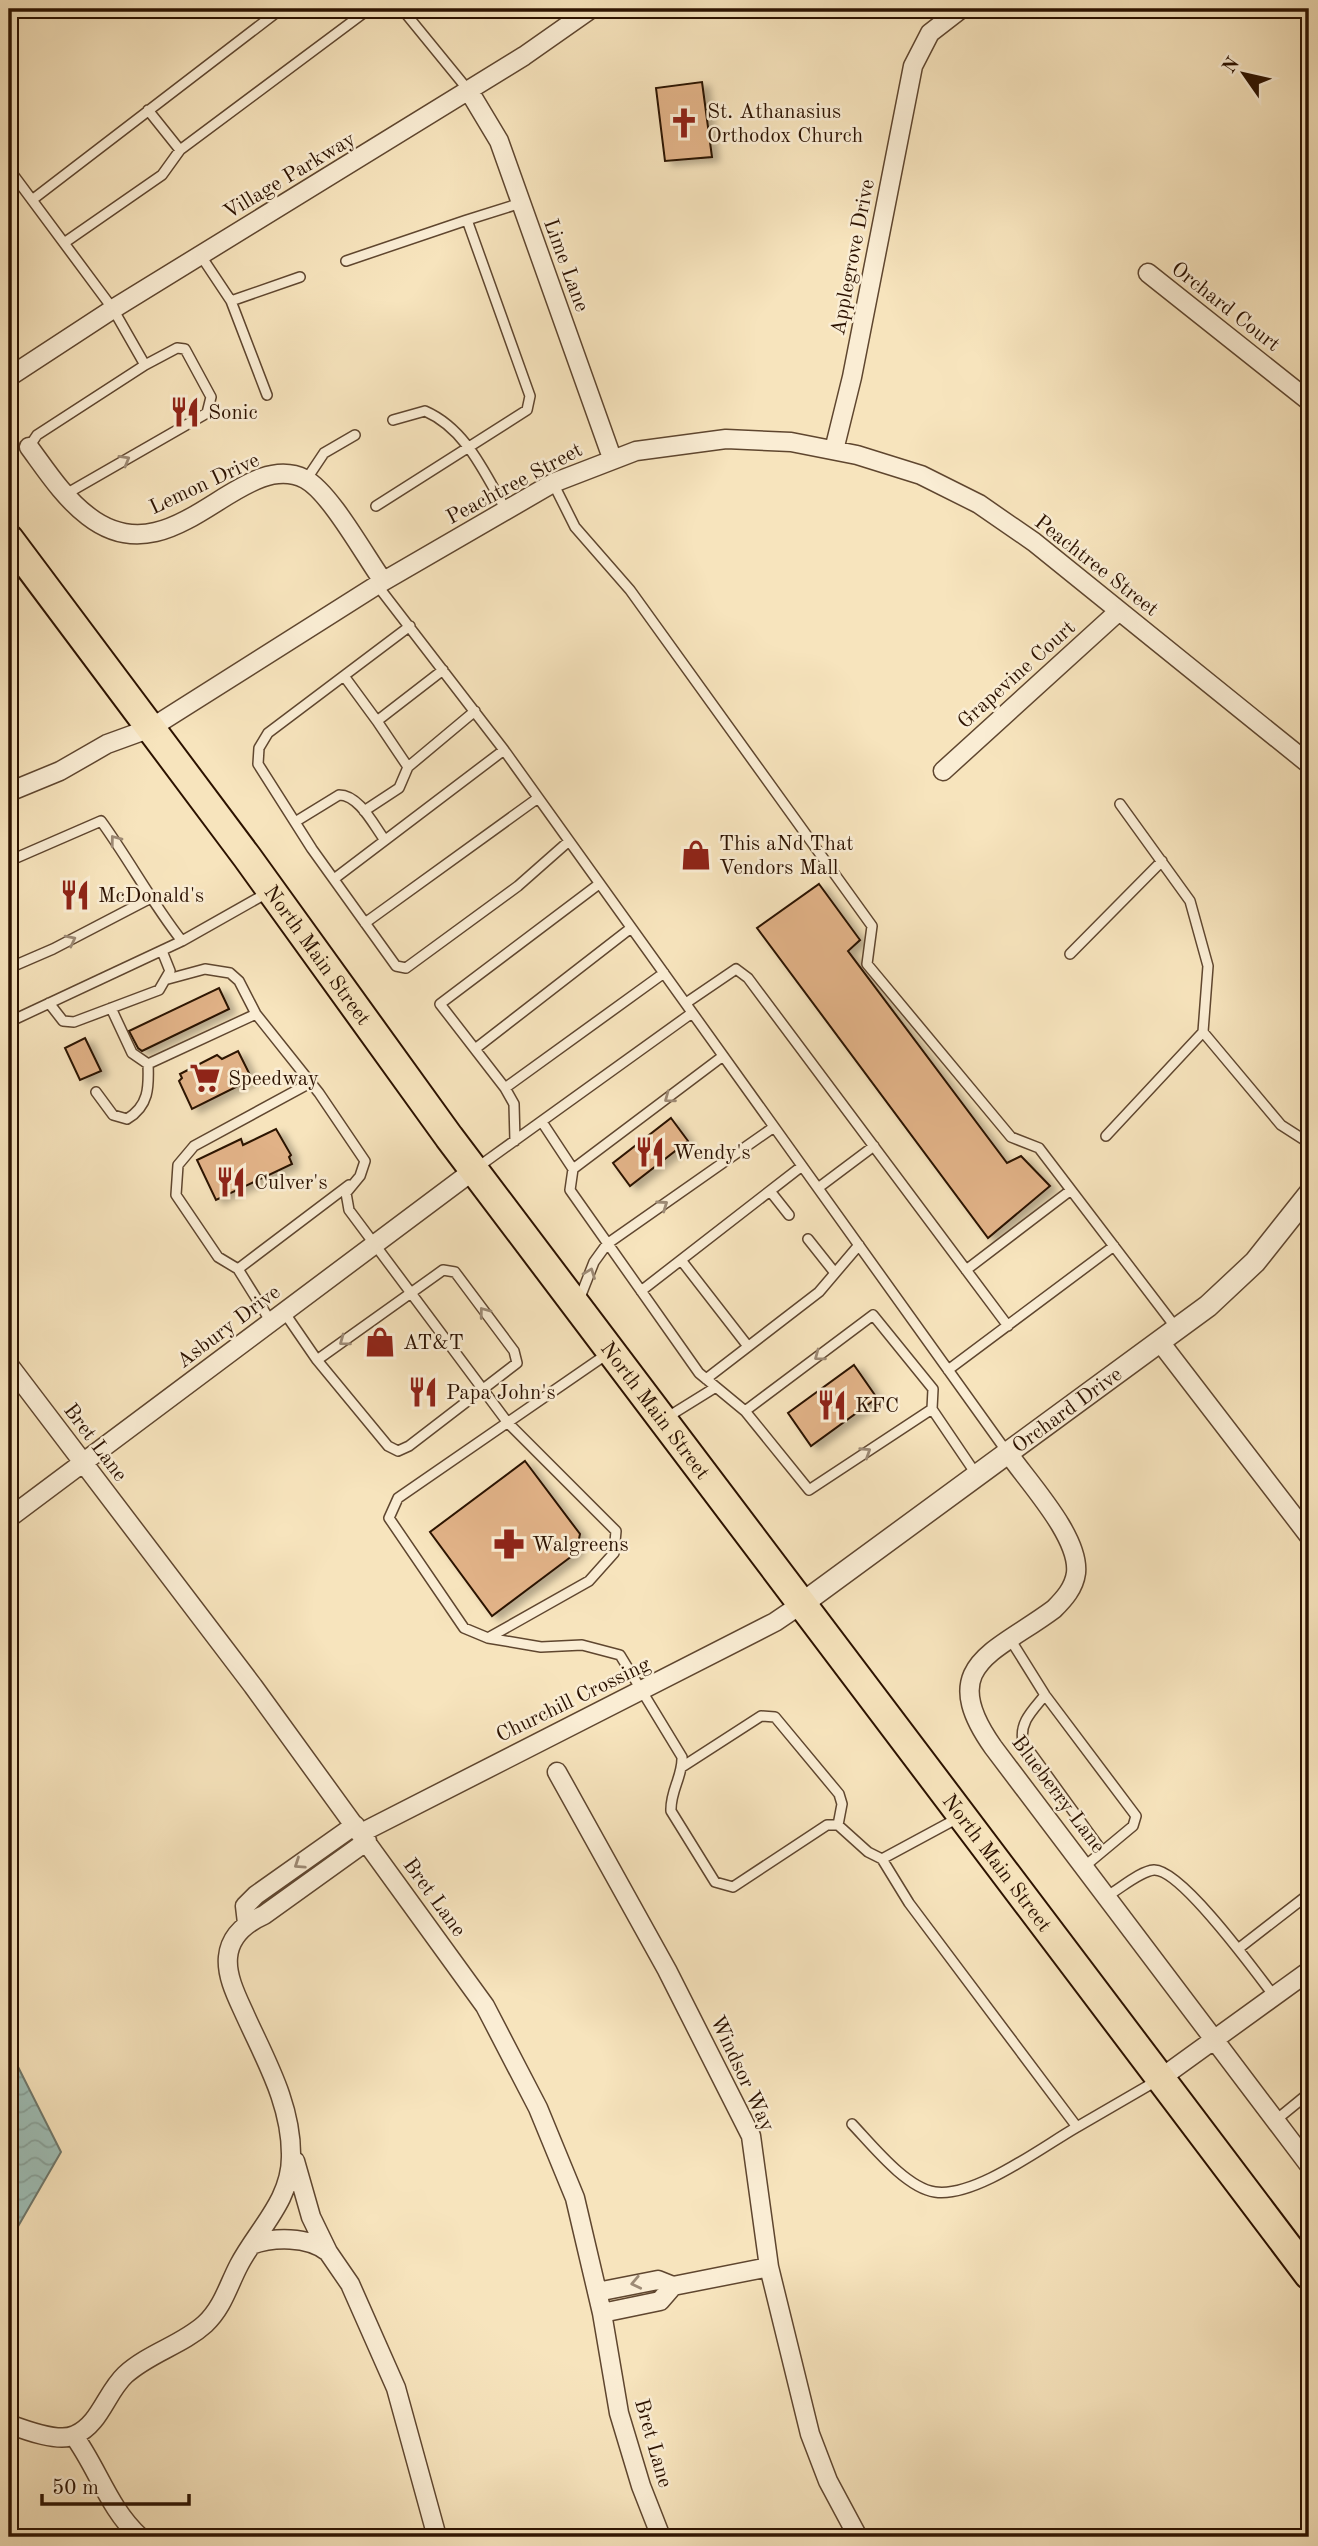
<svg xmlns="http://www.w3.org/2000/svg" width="1318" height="2546" font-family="'Old Standard TT',serif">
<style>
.water{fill:url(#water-waves);stroke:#70796d;stroke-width:2}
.building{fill:#e1b287;stroke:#2c1200;stroke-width:2;filter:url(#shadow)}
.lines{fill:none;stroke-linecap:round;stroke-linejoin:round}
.service-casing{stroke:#5f462f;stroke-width:12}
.minor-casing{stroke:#5f462f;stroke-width:21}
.tertiary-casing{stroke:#5f462f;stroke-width:24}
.primary-casing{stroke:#2c1200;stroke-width:32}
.service{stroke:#faedd4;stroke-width:9}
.minor{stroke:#faedd4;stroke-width:18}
.tertiary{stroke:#faedd4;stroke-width:21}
.primary{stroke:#f7e4bd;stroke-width:28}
.oneway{stroke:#9d8a75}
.labels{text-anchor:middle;stroke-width:5;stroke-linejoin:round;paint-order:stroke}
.poi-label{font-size:21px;fill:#2c1200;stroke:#faedd4;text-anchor:start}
.street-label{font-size:21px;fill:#2c1200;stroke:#faedd4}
</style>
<defs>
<pattern id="water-waves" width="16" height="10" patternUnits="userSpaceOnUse" patternTransform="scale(1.75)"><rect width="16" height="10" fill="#9ebeb6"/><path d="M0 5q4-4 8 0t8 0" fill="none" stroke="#88a29b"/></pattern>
<filter id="shadow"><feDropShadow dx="7" dy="4" stdDeviation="3.5" flood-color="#0004"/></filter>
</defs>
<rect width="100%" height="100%" fill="#f7e4bd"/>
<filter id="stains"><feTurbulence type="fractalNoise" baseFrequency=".00286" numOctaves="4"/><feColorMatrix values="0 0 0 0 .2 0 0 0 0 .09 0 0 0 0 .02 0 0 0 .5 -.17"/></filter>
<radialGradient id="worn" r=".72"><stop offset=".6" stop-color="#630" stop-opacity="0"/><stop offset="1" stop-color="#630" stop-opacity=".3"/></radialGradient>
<path class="water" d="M9,2049l52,103 -52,90z"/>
<path class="building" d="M702,82l10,75 -47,4 -9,-73z
M819,884l41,56 -12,11 159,212 14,-7 29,30 -62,52 -231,-310z
M219,988l10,21 -87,42 -4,-3 -9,-17z
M85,1038l16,33 -21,9 -15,-32z
M238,1051l14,28 -60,30 -13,-28 3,-3 -2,-4 37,-19 5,4z
M671,1118l17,23 -58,45 -17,-23z
M276,1129l15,26 -2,2 3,7 -76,36 -19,-40 44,-21 2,6z
M854,1365l23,33 -66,48 -23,-33z
M525,1461l55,73 -4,19 -84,63 -62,-84z"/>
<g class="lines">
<g class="service-casing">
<path id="service" d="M402,9l67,82
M148,110l32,40 189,-141
M9,169l104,140 32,56 -108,70 -8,12
M32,200l249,-191
M64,243l98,-68 18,-25
M201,256l30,45 36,94
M346,261l121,-41
M231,301l69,-24
M393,420l32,-9c41,18 59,61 81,99
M306,480l18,-27 31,-18
M553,483l22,44 55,63 242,336 -5,38 144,173 28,11 138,181
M66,494l141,-81 4,-16 -26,-48 -8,-1 -32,17
M376,506l151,-96 3,-14 -63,-176 54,-17
M377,585l127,165 503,702
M410,626l-142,107 -9,15 -1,16 54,85 84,117 10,2 112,-82 51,-45
M344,676l33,45
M408,767l-31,-46 66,-51
M1120,804l70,97 18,65 -5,66 78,93 28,18
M364,811l35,-23 9,-21 67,-56
M295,822l44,-27c20,0 34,29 45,44
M9,861l92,-40c29,40 51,82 81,120
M334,879l170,-129
M599,884l-159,120 65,84 159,-115
M365,923l173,-125
M1070,954l92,-93
M9,968l44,-19 96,-50
M168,979l37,-10 25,4 9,8 17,33 63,79 46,68 -5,15 -14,17 3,17 159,213 108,108 -2,22 -25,28 -101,57
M49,1003l14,18 11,1 85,-32 11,-19 -8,-20
M686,1003l50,-34 12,9 260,348
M111,1008l21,45 16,11 108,-50
M9,1022l173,-81 85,-48
M475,1049l156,-121
M723,1056l-150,113 -3,21 129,183 46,38 64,79 123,-81
M505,1088l9,16 1,37
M96,1092l17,23 14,4c22,-13 22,-32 21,-55
M542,1122l31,47
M1106,1136l97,-104
M478,1167l214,-154
M818,1188l56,-42
M770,1191l19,24
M808,1239l27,34
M681,1260l66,85
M238,1269l-20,-12 -42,-62 2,-30 16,-19 116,-63
M966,1270l105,-80
M641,1291l161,-125
M579,1300l15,-38 13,-18 167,-117
M284,1312l33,48 71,86 10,5 11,-5 108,-83 -3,-12 -59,-79 -12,-2 -126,90
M271,1322l-33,-53 111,-84
M607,1354l-209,144 -9,20 75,110 24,10 53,9 41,-2 38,10 62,102c1,19 -12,34 -11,54l44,71 18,5 94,-62h11l30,27 14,7 76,-41
M948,1370l166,-124
M706,1379l113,-87 40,-47
M745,1411l128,-96 60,74 -1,20 44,65
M666,1418l50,-31
M1010,1639l35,56 91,121 -3,10 -48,40
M1045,1695c-12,15 -26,27 -22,47l79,109
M682,1767l79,-51 14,1 64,77 3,10 -4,21
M882,1859l27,44 168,224 81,-47
M1107,1896c13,-7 33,-25 47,-26 27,-1 101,101 120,126
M1238,1949l71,-55
M1276,2120l33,-27
M852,2124c20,21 54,64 83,68 40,6 107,-45 142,-65"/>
</g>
<g class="minor-casing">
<path id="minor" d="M469,91l30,50 113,317
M1148,273l161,128
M9,377l104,-68 411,-253 67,-47
M29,447c17,23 35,51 59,69 85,66 152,-70 217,-37 25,13 60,77 78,102
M834,450l18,-73 61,-311 17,-33 31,-24
M943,771l176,-160
M9,792l51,-21 47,-27 44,-16 226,-143 176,-102 83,-32 90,-12 65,3 66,13 64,20 58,29 55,38 275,222
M1160,1342l149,194
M9,1365l244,321 232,320 53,102 37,90 27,115 17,100 22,73 20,51
M1008,1453c20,29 72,84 68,120 -2,15 -12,26 -22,36 -59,44 -119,56 -61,138l316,418
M9,1518l465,-348
M557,1772l110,198 84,166 18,131 41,167 18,47 30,56
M361,1833l414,-211 28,-19
M247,1923l-2,-17 11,-11 99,-70
M1161,2078l148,-107
M295,2161l16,56 17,35 22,32 46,104 41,149
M251,2245c22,-8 57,-9 77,7
M597,2292l61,-12 15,6
M602,2313l58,-12 13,-15 96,-19
M9,2424c16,6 50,19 66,11 25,-11 31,-42 50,-60 24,-22 57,-30 80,-51 18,-17 23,-38 34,-59 19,-36 52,-65 52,-108 1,-51 -25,-96 -45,-140 -8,-18 -20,-40 -18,-60 2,-22 18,-34 36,-42l103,-74
M74,2436c24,33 35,73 66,101"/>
</g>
<g class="tertiary-casing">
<g id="tertiary">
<path id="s1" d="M803,1603l405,-297 47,-44 54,-68"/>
</g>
</g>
<g class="primary-casing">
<g id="primary">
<path id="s2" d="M9,539l238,318 202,280 860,1138"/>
</g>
</g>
<use href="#service" class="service"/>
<use href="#minor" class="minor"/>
<use href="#tertiary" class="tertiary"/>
<use href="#primary" class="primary"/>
</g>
<defs><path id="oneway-chevron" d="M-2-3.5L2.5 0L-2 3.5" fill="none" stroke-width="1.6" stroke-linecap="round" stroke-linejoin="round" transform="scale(1.75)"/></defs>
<g class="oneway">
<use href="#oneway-chevron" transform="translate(125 460) rotate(-30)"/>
<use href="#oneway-chevron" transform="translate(115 840) rotate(-127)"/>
<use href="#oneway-chevron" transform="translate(71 940) rotate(-27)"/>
<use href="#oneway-chevron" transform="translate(669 1098) rotate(143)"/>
<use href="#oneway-chevron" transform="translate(663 1205) rotate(-35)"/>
<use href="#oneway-chevron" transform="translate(590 1273) rotate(-69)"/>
<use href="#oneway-chevron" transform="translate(484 1312) rotate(-127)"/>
<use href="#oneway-chevron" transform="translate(344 1341) rotate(144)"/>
<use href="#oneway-chevron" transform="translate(819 1356) rotate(143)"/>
<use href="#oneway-chevron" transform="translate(866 1452) rotate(-33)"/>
<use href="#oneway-chevron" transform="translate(299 1864) rotate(146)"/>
<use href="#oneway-chevron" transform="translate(636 2283) rotate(168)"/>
</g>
<defs>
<g id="church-bare" transform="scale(2.415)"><path d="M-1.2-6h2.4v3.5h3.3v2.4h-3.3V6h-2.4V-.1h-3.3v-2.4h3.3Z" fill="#8f2418" stroke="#faedd4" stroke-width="2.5" paint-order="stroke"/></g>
<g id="restaurant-bare" transform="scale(2.415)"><path d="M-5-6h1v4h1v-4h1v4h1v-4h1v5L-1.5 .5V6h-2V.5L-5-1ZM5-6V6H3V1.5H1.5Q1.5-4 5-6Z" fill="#8f2418" stroke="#faedd4" stroke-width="2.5" paint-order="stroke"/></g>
<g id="shop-bare" transform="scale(2.415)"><path d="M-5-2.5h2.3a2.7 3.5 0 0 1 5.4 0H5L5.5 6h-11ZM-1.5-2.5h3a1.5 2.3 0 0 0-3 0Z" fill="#8f2418" stroke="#faedd4" stroke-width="2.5" paint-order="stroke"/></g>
<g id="supermarket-bare" transform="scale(2.415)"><path d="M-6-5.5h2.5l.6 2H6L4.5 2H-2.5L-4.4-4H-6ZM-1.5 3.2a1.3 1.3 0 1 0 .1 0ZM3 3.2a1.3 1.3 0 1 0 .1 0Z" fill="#8f2418" stroke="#faedd4" stroke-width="2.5" paint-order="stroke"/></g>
<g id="pharmacy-bare" transform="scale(2.415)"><path d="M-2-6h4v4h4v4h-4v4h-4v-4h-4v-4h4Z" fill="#8f2418" stroke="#faedd4" stroke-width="2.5" paint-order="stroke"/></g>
</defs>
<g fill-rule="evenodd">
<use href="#church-bare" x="684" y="123"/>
<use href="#restaurant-bare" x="185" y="412"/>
<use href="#shop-bare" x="696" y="855"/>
<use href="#restaurant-bare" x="75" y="895"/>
<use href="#supermarket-bare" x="205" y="1078"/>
<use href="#restaurant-bare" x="650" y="1152"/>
<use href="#restaurant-bare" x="231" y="1182"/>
<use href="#shop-bare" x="380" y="1342"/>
<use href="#restaurant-bare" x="423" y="1392"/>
<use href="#restaurant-bare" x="832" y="1405"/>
<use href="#pharmacy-bare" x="509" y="1544"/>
</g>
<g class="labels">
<g class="poi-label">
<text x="707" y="118">St. Athanasius<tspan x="707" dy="24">Orthodox Church</tspan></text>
<text x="208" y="419">Sonic</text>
<text x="719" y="850">This aNd That<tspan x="719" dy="24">Vendors Mall</tspan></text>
<text x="98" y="902">McDonald's</text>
<text x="228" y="1085">Speedway</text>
<text x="673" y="1159">Wendy's</text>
<text x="254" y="1189">Culver's</text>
<text x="403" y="1349">AT&amp;T</text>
<text x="446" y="1399">Papa John's</text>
<text x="855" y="1412">KFC</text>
<text x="532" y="1551">Walgreens</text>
</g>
<g class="street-label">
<text transform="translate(289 175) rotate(-31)" y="7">Village Parkway</text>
<text transform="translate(852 257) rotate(-79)" y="7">Applegrove Drive</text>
<text transform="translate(567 265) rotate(70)" y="7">Lime Lane</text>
<text transform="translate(1226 306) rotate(38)" y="7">Orchard Court</text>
<text transform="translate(204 483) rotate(-25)" y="7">Lemon Drive</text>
<text transform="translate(514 483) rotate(-28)" y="7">Peachtree Street</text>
<text transform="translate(1097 565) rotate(38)" y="7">Peachtree Street</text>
<text transform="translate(1016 674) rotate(-42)" y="7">Grapevine Court</text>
<text dy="7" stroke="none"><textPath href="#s2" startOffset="518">North Main Street</textPath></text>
<text transform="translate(228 1326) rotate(-37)" y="7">Asbury Drive</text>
<text dy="7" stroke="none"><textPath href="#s2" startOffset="1085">North Main Street</textPath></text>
<text dy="7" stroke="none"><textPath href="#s1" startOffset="327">Orchard Drive</textPath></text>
<text transform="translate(96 1442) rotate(53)" y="7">Bret Lane</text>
<text transform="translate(573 1699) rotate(-26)" y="7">Churchill Crossing</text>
<text transform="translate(1059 1794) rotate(53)" y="7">Blueberry Lane</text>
<text dy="7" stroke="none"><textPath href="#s2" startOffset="1652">North Main Street</textPath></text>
<text transform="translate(435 1897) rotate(54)" y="7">Bret Lane</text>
<text transform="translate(743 2073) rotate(65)" y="7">Windsor Way</text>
<text transform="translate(654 2443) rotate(74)" y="7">Bret Lane</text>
</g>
</g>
<rect width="1318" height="2546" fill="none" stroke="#f7e4bd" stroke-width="35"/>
<rect x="10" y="10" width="1297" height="2525" fill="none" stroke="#2c1200" stroke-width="3.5"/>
<rect x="18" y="18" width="1283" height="2511" fill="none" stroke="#2c1200" stroke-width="2"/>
<g transform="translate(1244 74) rotate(304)" stroke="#faedd4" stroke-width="5" paint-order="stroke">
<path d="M0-5L12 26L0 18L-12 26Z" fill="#2c1200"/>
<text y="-10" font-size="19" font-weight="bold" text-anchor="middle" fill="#2c1200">N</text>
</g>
<path d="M42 2494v10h147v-10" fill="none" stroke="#2c1200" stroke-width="3.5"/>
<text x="52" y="2494" font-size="21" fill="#2c1200" stroke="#faedd4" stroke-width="5" paint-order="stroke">50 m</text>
<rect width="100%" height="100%" filter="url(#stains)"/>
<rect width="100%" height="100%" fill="url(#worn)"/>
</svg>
